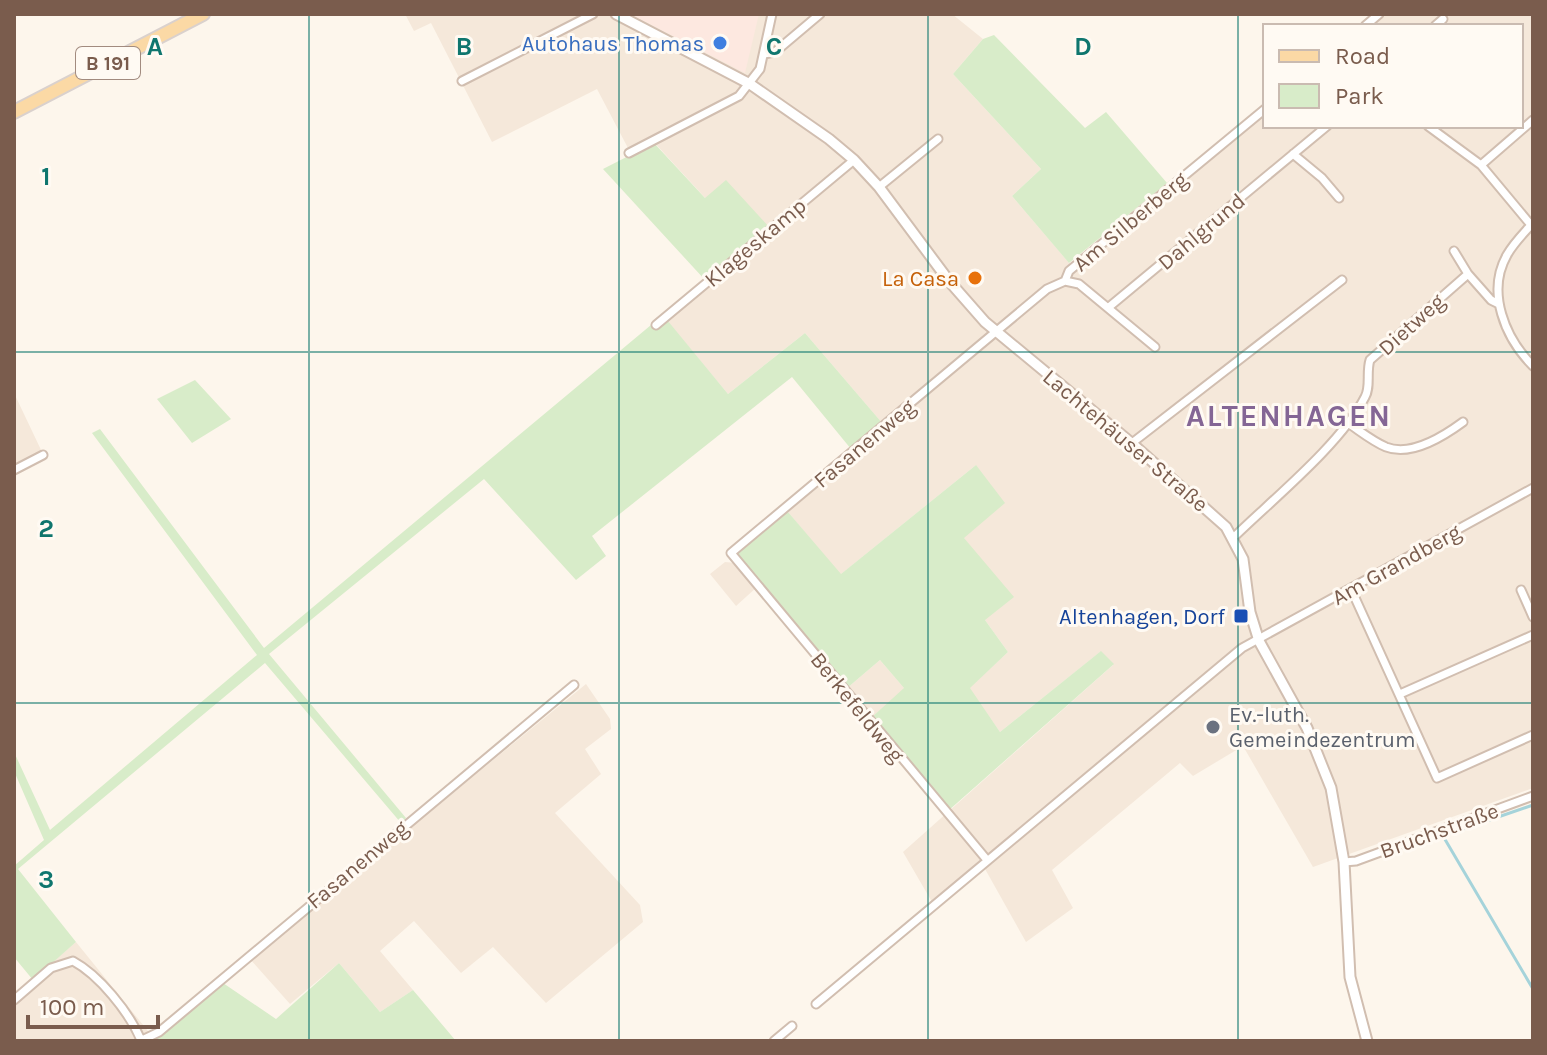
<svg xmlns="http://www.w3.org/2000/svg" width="1547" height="1055" font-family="Karla,sans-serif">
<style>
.residential{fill:#f5e8da}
.commercial{fill:#fde8e0}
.green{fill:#d8ecc9}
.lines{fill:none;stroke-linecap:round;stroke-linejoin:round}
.stream{stroke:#a5d3da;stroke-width:3}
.minor-casing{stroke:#d1beb0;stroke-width:11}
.tertiary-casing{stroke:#d1beb0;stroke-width:13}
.primary-casing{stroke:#dad1cd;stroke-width:16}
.minor{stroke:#fff;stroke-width:7}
.tertiary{stroke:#fff;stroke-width:9}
.primary{stroke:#fbd9a5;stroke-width:12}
.grid{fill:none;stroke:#0f766e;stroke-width:2;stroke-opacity:0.55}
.shop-dot{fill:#3f7fe0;stroke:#fffaf3;stroke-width:3}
.food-dot{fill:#e8710a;stroke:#fffaf3;stroke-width:3}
.transit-dot{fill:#1a4fb4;stroke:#fffaf3;stroke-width:3}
.worship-dot{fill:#6b7280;stroke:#fffaf3;stroke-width:3}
.labels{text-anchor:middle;stroke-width:6;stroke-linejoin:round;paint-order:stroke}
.shield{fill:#fffaf3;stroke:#a28b7f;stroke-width:2}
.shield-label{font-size:20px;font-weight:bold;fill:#7a5c4d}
.shop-label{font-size:22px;fill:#366cbe;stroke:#fffaf3;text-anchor:end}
.street-label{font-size:22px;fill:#7a5c4d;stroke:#fffaf3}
.food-label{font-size:22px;fill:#c56008;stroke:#fffaf3;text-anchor:end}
.transit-label{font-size:22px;fill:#164399;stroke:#fffaf3;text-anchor:end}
.worship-label{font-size:22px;fill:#5b616d;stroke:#fffaf3;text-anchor:start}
.district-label{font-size:30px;font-weight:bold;letter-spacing:2px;fill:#846695;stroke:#fffaf3}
.grid-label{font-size:26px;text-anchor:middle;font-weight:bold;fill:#0f766e;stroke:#fffaf3;stroke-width:6;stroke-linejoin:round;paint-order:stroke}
</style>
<rect width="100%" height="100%" fill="#fdf6ec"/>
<path class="residential" d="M405,14h547l31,25 -30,35 88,95 -29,27 64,75 189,-156v11h256v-100h-149l14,-12h147v774l-220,79 -70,-121 -50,30 -13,-13 -128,107 21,38 -47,34 -46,-82 -48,42 -29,-50 210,-187 -13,-13 -100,80 -31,-44 39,-36 -23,-32 -21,-82 12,-73 -136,110 -52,-63 100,-82 -83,-97 -77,61 -61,-73 86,-71 -102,-111 -22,11 -32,-61 -105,53 -61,-119 -17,8z
M14,393l28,59 -28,14z
M725,562l11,1 21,24 -21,19 -26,-32z
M880,660l25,29 -34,29 -25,-29z
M586,684l24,35 1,10 -26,20 16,25 -46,39 85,92 3,17 -97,81 -53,-56 -32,26 -47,-52 -34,30 33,39 -33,22 -41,-49 -49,41 -40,-45z
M76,942l80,99h-142v-46z"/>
<path class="commercial" d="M630,14h129l-14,59z"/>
<path class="green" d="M994,35l91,93 21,-16 61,71 -98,80 -57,-67 29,-27 -88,-95 30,-35z
M654,143l51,55 21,-18 43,47 -64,53 -102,-111z
M663,315l65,79 77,-61 78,91 -32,25 -59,-72 -200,159 14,20 -30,24 -92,-101 -215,175 137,164 -5,5 -136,-160 -247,206 58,73 -43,38 -19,-23v-91l30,-26 -30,-69v-19l36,78 207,-175 -165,-222 8,-4 164,219z
M195,380l36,39 -39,24 -35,-44z
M976,465l29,38 -41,35 50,59 -29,23 23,32 -38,36 30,44 101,-81 13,13 -166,147 -77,-93 33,-30 -24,-28 -34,29 -109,-135 51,-42 53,62z
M339,963l41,49 33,-22 43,51h-300l-1,-2 68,-56 53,36z"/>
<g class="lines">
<path class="stream" d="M1533,805l-90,31 90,153"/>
<g class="minor-casing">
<path id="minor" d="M1365,26l14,-12
M1435,26l8,-7
M764,54l11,-2 45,-38
M462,81l131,-67
M1428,126l53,39 50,60c-8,9 -18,19 -24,30 -21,37 -2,83 26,111
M629,153l110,-57 21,-27 12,-55
M1293,154l29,24 17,20
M1481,165l52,-45
M879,187l59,-48
M1454,251l14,23
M1065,281l14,3 76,63
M1109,307l218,-181
M656,325l198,-165
M1348,423c12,8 24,18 38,24 25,10 58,-11 77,-25
M1132,443l210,-163
M14,470l29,-15
M1233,538c40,-39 108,-94 132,-141 6,-10 1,-25 5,-37l98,-86 23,26 6,3
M1351,589l86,189 96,-43
M1521,590l12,27
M1400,694l133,-59
M987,860l-256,-307 316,-264 18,-8 4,-10 196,-162
M1344,862l12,-1 177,-65
M14,1000l37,-32 22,-7c26,14 56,51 68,79
M816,1004l426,-356 291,-160
M140,1041l19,-9 415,-347
M774,1041l18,-15"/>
</g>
<g class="tertiary-casing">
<path id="tertiary" d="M616,14l134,70 79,55 25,21 25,27 70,94 36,41 151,125 90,80 17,32 7,53 9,29 48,87 24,60 13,74 6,115 17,64"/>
</g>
<g class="primary-casing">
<path id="primary" d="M14,112l189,-98"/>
</g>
<use href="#minor" class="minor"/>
<use href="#tertiary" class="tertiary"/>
<use href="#primary" class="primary"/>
</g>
<path class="grid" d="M309,14v1027M619,14v1027M928,14v1027M1238,14v1027M14,352h1519M14,703h1519"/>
<circle class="shop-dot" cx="720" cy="43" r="8"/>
<circle class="food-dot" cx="975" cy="278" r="8"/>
<rect class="transit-dot" x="1233" y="608" width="16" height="16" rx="4"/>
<circle class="worship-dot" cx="1213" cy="727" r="8"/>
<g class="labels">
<rect class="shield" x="76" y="47" width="64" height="32" rx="6"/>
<g class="shield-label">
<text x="108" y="70">B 191</text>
</g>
<g class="shop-label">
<text x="704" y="51">Autohaus Thomas</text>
</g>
<g class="street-label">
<text transform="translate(1130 221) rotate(-40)" y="8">Am Silberberg</text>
<text transform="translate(1201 231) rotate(-40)" y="8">Dahlgrund</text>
<text transform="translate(755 242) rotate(-40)" y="8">Klageskamp</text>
<text transform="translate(1411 324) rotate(-42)" y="8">Dietweg</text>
<text transform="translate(1126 440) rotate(40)" y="8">Lachtehäuser Straße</text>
<text transform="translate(864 443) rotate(-40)" y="8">Fasanenweg</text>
<text transform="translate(1396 564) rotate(-29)" y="8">Am Grandberg</text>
<text transform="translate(858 707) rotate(51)" y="8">Berkefeldweg</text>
<text transform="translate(1439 830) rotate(-20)" y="8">Bruchstraße</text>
<text transform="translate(357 864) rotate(-40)" y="8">Fasanenweg</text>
</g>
<g class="food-label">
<text x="959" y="286">La Casa</text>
</g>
<g class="transit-label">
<text x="1225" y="624">Altenhagen, Dorf</text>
</g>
<g class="worship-label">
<text x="1229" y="722">Ev.-luth.<tspan x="1229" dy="25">Gemeindezentrum</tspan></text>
</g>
<g class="district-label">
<text x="1289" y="426">ALTENHAGEN</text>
</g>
</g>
<g class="grid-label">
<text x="155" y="55">A</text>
<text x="464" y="55">B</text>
<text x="774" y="55">C</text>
<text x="1083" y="55">D</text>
<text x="46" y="185">1</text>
<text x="46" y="537">2</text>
<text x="46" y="888">3</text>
</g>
<rect width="1547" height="1055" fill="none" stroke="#7a5c4d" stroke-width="32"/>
<rect x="1263" y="24" width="260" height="104" fill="#fffaf3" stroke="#cabbb1" stroke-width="2"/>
<rect x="1279" y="50" width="40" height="12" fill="#fbd9a5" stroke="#cabbb1" stroke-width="2"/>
<text x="1335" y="64" font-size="24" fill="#7a5c4d">Road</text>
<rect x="1279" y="84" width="40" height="24" fill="#d8ecc9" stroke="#cabbb1" stroke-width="2"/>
<text x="1335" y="104" font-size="24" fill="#7a5c4d">Park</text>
<path d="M28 1015v12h130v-12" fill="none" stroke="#7a5c4d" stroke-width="4"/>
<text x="40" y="1015" font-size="24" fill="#7a5c4d" stroke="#fffaf3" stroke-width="6" paint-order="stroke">100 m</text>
</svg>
